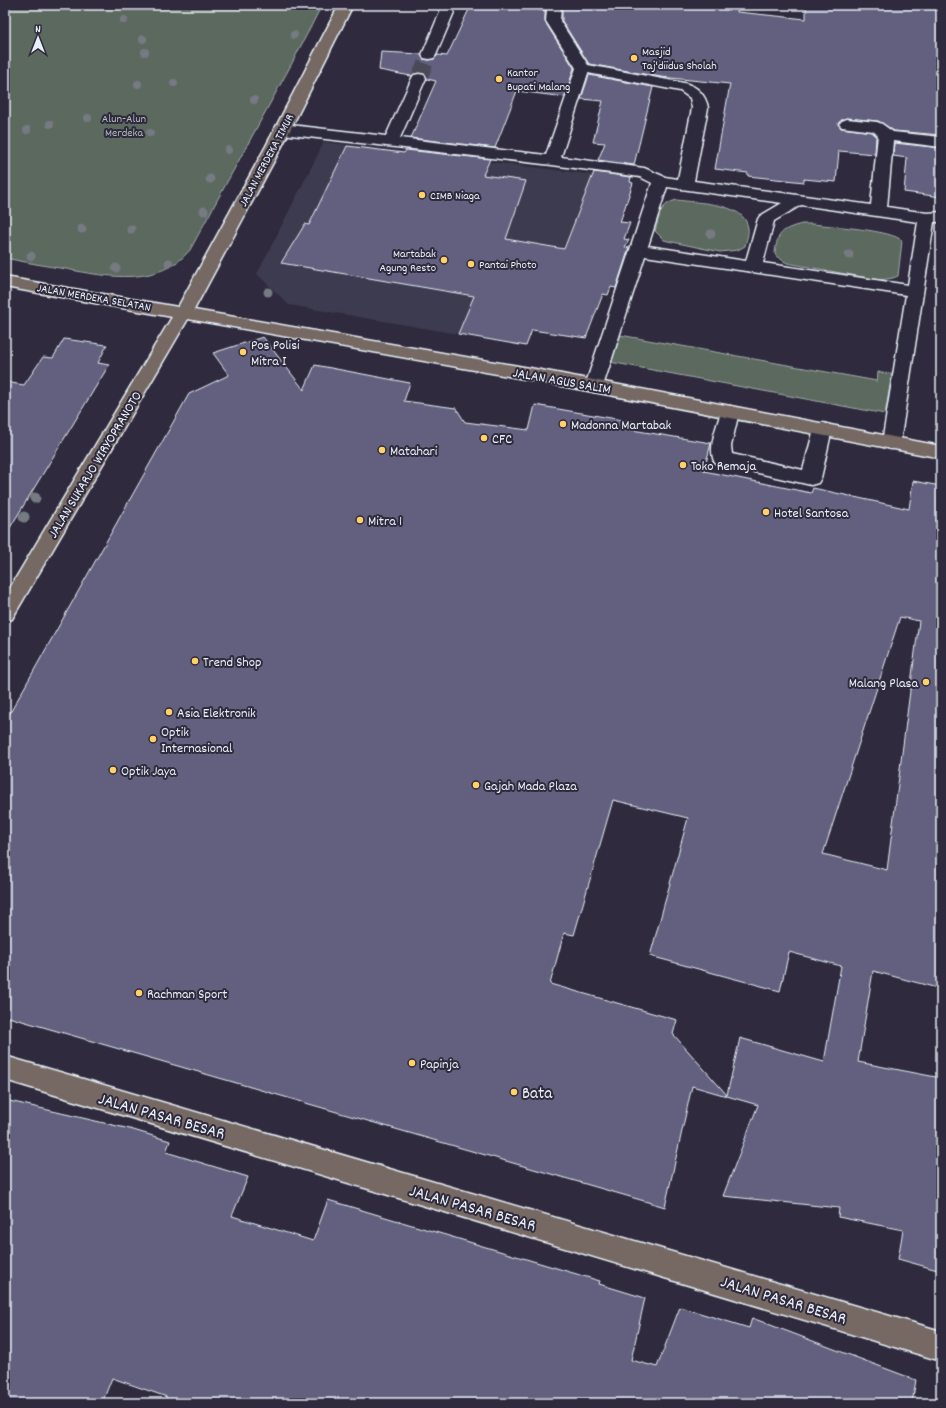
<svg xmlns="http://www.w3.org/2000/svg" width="946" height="1408" font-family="Dekko,sans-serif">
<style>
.built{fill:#3e3a50}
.green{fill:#5c695f;stroke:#a2adac}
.building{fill:#62617e;stroke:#e8f1f8;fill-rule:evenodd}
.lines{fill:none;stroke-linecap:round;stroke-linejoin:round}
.minor-tunnel{stroke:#4b4859;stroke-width:16;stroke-dasharray:16 8;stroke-linecap:butt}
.minor-casing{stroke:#e8f1f8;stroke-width:3}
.major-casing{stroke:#e8f1f8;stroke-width:3}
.minor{fill:#2f2a3d;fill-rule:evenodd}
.major{fill:#766964;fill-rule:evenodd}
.tree{fill:#767a82}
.poi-dot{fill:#ffd166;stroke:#2f2a3d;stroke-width:1.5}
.labels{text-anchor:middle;stroke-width:4;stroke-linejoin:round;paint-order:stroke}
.far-poi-label{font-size:12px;fill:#e8f1f8;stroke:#2f2a3d;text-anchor:start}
.far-park-label{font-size:12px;fill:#b0bbbb;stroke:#2f2a3d}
.far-street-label{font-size:12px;fill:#e8f1f8;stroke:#2f2a3d}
.poi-label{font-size:14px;fill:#e8f1f8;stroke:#2f2a3d;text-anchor:start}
.street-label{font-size:14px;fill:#e8f1f8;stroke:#2f2a3d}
.near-poi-label{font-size:17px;fill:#e8f1f8;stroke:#2f2a3d;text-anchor:start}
.near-street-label{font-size:17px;fill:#e8f1f8;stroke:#2f2a3d}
</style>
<rect width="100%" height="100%" fill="#2f2a3d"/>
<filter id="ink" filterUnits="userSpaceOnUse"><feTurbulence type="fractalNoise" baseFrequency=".025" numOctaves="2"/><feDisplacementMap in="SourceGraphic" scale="8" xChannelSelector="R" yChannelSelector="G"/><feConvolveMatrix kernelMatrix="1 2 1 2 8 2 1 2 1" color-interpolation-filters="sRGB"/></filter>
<g filter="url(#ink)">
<path class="built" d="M324,142l208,25 61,8 -29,74 -58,-10 -48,95 -169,-29 -32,-31z"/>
<path class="green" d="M5,5h317l-31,60 -101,185c-31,37 -83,27 -124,19 -21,-3 -41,-7 -61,-11z
M677,200c19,3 68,2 71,28 1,6 -2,13 -3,18l-7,4 -18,2 -52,-11 -4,-1 -9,-9c5,-15 4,-27 22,-31z
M802,224h10c17,2 82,6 90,17l-4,35 -5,2 -14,2 -92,-17 -11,-7 -1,-3c2,-20 7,-24 27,-29z
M620,335l257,46 1,-9 14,2 -7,40 -275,-52z"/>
<path class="building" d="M471,5h62l3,4 9,2v11l29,46 -9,29 -48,-6 -22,57 -84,-10 25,-57 -9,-2 -2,-5 -6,-1 -5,1 -3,2 -32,-6 2,-18 40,2 2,5 6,1 5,-1 4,-4 9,1z
M562,5h177l-2,7 69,7v-14h135v130l-47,-4 -16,-10 -32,-3 -8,5 3,5 31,4 4,4 -1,18 -36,-3 -3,31 -32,-3v3l-56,-6v-3l-33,-4 15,-85 -69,-7 -72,-13 -27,-43z
M589,75l64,12 -19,78 -36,-5 7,-17 -12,-1 10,-41 -22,-2z
M894,143l47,5v49l-37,-5 3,-34 -14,-2z
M347,146l57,7 2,-3 84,9 -7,16 43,6 -20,58 58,10 30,-77 37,5 -1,5 3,1 -13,39 10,1 -6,16 5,1 -4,7 4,1 -13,40 -5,-1 -3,8 -5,-1 -17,44 -54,-8 -6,16 -68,-12 16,-38 -193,-33 24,-39 4,1z
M263,337l41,53 11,-25 95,18 -6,18 52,7 9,14 64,8 6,-25 99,17 -2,8 79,13 -7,28 107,22 2,-5 96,21 4,-28 28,5v503l-68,-18 -15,91 83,16v193l-43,-12 5,-29 -65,-13 1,-9 -116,-12 35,-91 -66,-19 -27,121 -660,-191v-294l184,-328 40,-19 -16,-22zM900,617l19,4 -32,249 -64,-16zM613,800l75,18 -38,138 130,35 9,-39 52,14 -17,96 -84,-24 -13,57 -54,-61 4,-14 -127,-36 14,-51 10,2z
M64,339l43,6 -9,18 11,2 -104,171v-154l19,3 19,-28 10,1z
M5,1100l125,29 40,12 -4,11 82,25 -16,39 81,25 15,-41 272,81 -1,3 46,14 -14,62 26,7 23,-60 69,21 3,-10 164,62 -4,23h-748l3,-6 -55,-19 -10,25h-97z"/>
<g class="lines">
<path class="minor-tunnel" d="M419,78l10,-23"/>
<g class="minor-casing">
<path id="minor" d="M441,5h10l3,7 -18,43 -2,3 -5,1 -5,-1 -2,-3 18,-43 -1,-4z
M534,5h26l1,2 -1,14 28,44 96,18c13,3 22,12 24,25l-14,73 177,24 7,-70 -5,-4 -31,-4 -3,-3 3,-3 5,-2 30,3 5,2 11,8 48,5v10l-48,-6 -6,66 40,6 14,-1v10h-7l-34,221 -2,4 -7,2 -7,-2 -2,-4 24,-148 -261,-39 -42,130 -3,4 -6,2 -6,-2 -3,-4 67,-203 -12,-6 -88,-12 -270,-31 -5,-2 -3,-3 3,-3 5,-2 104,12 26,-58 2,-3 5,-1 5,1 2,3 -26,60 146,17 30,-87 -30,-47 1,-11 -11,-2zM588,73l92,18 10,7 2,10 -14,71 -13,-2 -21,-9 -83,-11zM667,187l115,16 -22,13 -2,3 -12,42 -98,-15zM801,205l117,17 -10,63 -145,-22 11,-42z
M730,406l7,2 2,4 -8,34 1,8 71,16 11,-41 2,-4 7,-2 7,2 2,4 -11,49 -3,5 -7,2 -96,-22c-8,-14 2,-37 6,-51l2,-4z"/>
</g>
<g class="major-casing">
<path id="major" d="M339,5h14l-71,141 -88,164 336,58 411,78v12l-411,-78 -342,-61 -176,300 -7,3v-26l167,-279 -167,-30v-10l173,30 88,-161z
M5,1056l936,275v30l-936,-281z"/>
</g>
<use href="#minor" class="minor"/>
<use href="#major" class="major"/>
</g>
<g class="tree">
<circle cx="124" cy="20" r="4"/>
<circle cx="294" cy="35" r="4"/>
<circle cx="143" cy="39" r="4"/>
<circle cx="145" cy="52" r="4"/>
<circle cx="174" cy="83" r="4"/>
<circle cx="138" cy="84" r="4"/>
<circle cx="254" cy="100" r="4"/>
<circle cx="88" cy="118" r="4"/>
<circle cx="50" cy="124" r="4"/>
<circle cx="27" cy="130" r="4"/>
<circle cx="150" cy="133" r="4"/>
<circle cx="228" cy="150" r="4"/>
<circle cx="210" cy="179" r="4.5"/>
<circle cx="204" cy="211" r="4.5"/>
<circle cx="82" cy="229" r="4.5"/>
<circle cx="131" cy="229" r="4.5"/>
<circle cx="711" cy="234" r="4.5"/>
<circle cx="849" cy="255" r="4.5"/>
<circle cx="31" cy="256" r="4.5"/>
<circle cx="169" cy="263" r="4.5"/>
<circle cx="116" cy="268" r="4.5"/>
<circle cx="268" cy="292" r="4.5"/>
<circle cx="35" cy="498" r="5.5"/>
<circle cx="24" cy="517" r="5.5"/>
</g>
</g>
<g class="poi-dot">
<circle cx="634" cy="58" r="4"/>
<circle cx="499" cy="79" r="4"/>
<circle cx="422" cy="195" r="4"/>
<circle cx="444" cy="260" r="4"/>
<circle cx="471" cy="264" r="4"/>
<circle cx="243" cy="352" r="4"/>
<circle cx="563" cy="424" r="4"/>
<circle cx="484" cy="438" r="4"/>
<circle cx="382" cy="450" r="4"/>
<circle cx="683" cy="465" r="4"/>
<circle cx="766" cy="512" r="4"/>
<circle cx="360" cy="520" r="4"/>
<circle cx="195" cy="661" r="4"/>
<circle cx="926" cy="682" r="4"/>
<circle cx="169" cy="712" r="4"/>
<circle cx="153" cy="739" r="4"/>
<circle cx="113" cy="770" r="4"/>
<circle cx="476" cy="785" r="4"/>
<circle cx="139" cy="993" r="4"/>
<circle cx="412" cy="1063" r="4"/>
<circle cx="514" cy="1092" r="4"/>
</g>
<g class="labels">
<g class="far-poi-label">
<text x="642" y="55">Masjid<tspan x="642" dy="14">Taj'diidus Sholah</tspan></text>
<text x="507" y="76">Kantor<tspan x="507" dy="14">Bupati Malang</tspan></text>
<text x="430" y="199">CIMB Niaga</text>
<text x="436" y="257" text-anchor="end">Martabak<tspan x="436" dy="14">Agung Resto</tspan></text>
<text x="479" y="268">Pantai Photo</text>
</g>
<g class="far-park-label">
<text x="124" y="122">Alun-Alun<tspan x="124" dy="14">Merdeka</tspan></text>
</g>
<g class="far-street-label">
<text transform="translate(266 160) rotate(-62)" y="4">JALAN MERDEKA TIMUR</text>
<text transform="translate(94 297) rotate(10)" y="4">JALAN MERDEKA SELATAN</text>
</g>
<g class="poi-label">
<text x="251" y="349">Pos Polisi<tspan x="251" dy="16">Mitra I</tspan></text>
<text x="571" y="429">Madonna Martabak</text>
<text x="492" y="443">CFC</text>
<text x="390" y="455">Matahari</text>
<text x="691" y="470">Toko Remaja</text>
<text x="774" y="517">Hotel Santosa</text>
<text x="368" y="525">Mitra 1</text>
<text x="203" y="666">Trend Shop</text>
<text x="918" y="687" text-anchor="end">Malang Plasa</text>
<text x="177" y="717">Asia Elektronik</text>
<text x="161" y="736">Optik<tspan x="161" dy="16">Internasional</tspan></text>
<text x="121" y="775">Optik Jaya</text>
<text x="484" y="790">Gajah Mada Plaza</text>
<text x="147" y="998">Rachman Sport</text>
<text x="420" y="1068">Papinja</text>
</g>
<g class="street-label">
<text transform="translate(562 380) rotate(10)" y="5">JALAN AGUS SALIM</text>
<text transform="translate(94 464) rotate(-59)" y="5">JALAN SUKARJO WIRYOPRANOTO</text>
</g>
<g class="near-poi-label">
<text x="522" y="1098">Bata</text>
</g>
<g class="near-street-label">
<text transform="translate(162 1115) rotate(16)" y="6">JALAN PASAR BESAR</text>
<text transform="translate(473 1207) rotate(16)" y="6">JALAN PASAR BESAR</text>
<text transform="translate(784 1299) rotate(17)" y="6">JALAN PASAR BESAR</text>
</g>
</g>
<rect width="946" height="1408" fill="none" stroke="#2f2a3d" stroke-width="20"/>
<rect x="10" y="10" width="926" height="1388" fill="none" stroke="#e8f1f8" stroke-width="1.5" filter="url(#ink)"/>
<g transform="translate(38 38)" stroke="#2f2a3d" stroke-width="3" paint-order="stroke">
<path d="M0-3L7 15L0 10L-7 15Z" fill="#e8f1f8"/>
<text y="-6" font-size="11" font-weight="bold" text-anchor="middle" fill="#e8f1f8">N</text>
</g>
</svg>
